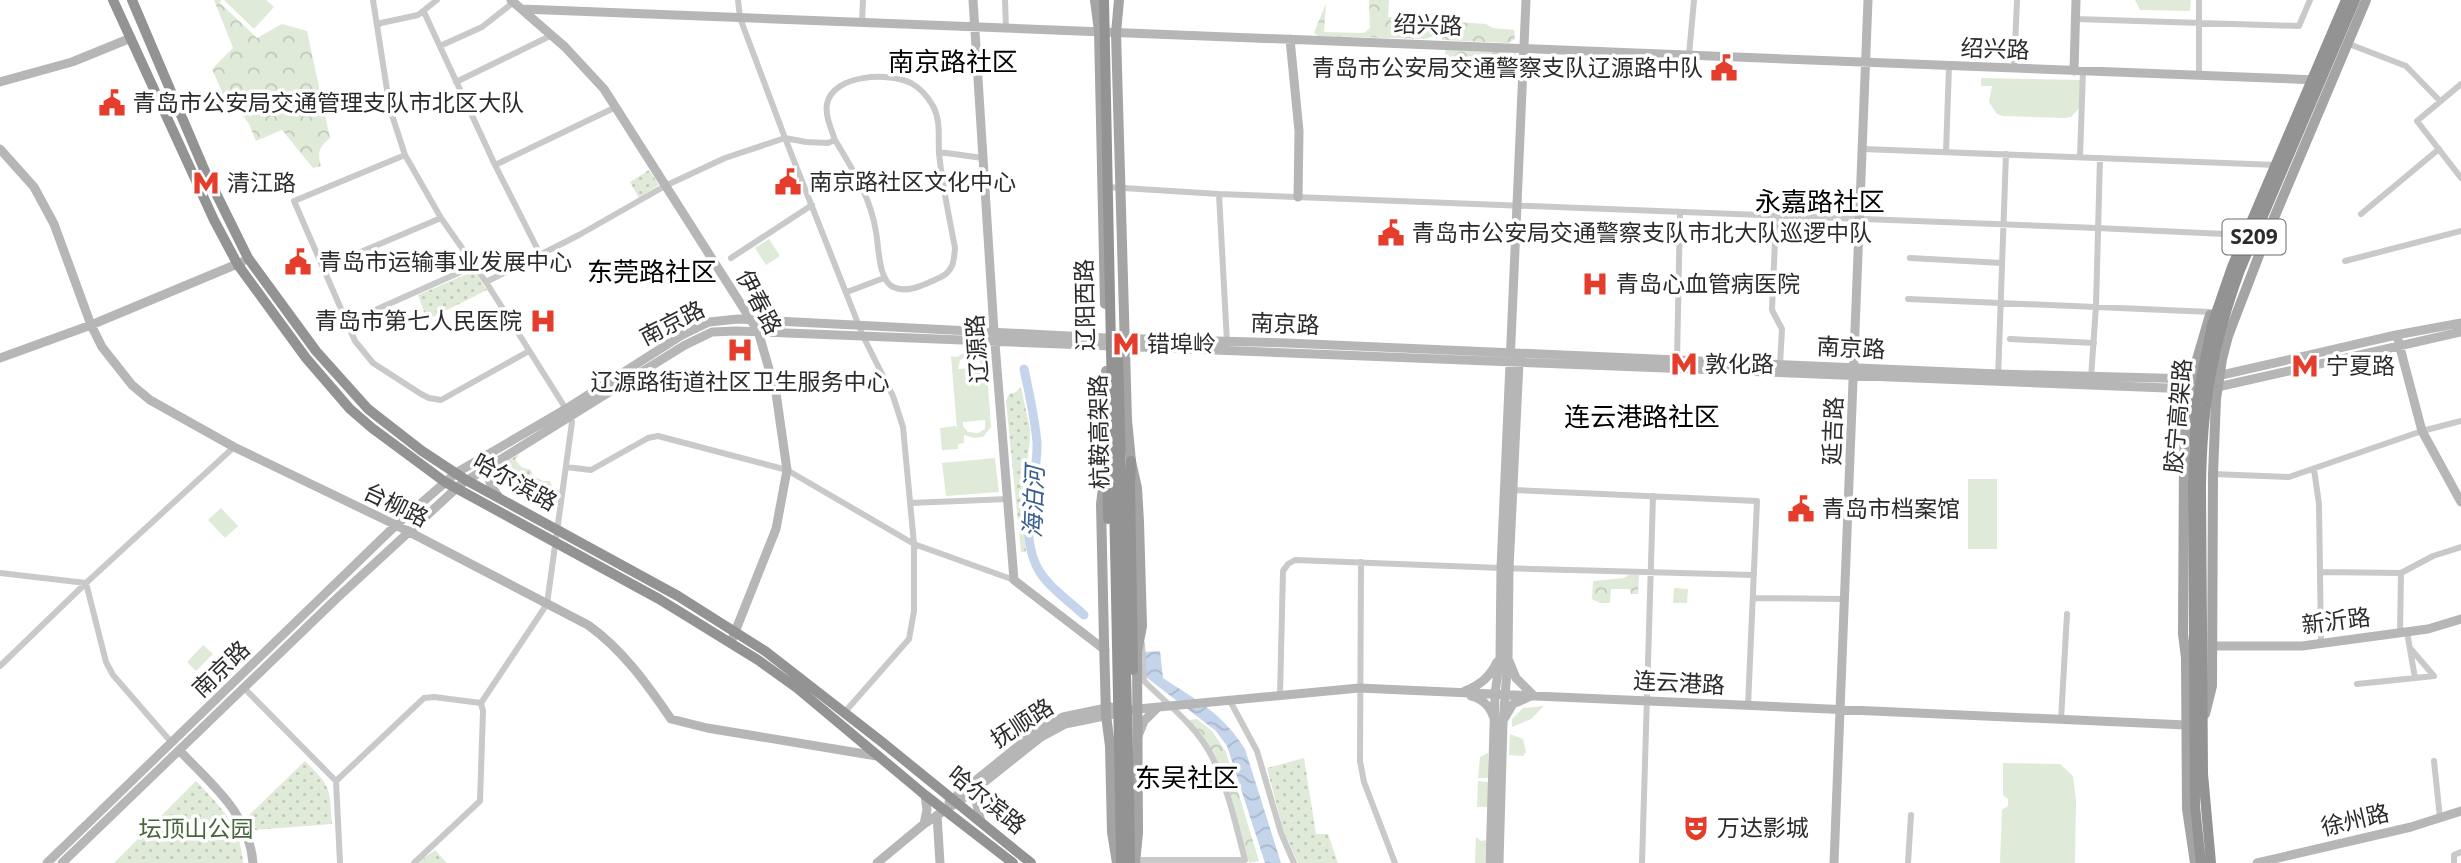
<svg xmlns="http://www.w3.org/2000/svg" width="2461" height="863" font-family="'Noto Sans','Noto Sans SC',sans-serif">
<style>
.green{fill:#dfead9;fill-rule:evenodd}
.forest{fill:url(#forest-crowns)}
.park{fill:url(#park-dots)}
.water{fill:url(#water-waves)}
.lines{fill:none;stroke-linecap:round;stroke-linejoin:round}
.river{stroke:#c4d5eb;stroke-width:9}
.street{stroke:#c9c9c9;stroke-width:6}
.secondary{stroke:#b6b6b6;stroke-width:9}
.primary{stroke:#a4a4a4;stroke-width:10}
.highway{stroke:#939393;stroke-width:10}
.highway-bridge{stroke:#939393;stroke-width:10}
.labels{text-anchor:middle;stroke-width:7;stroke-linejoin:round;paint-order:stroke}
.shield{fill:#fff;stroke:#6b6b6b;stroke-width:2}
.shield-label{font-size:21px;font-weight:bold;fill:#2c2c2c}
.street-label{font-size:23px;fill:#2c2c2c;stroke:#fff}
.poi-label{font-size:23px;fill:#2c2c2c;stroke:#fff;text-anchor:start}
.park-label{font-size:23px;fill:#47673a;stroke:#fff}
.water-label{font-size:24px;font-style:italic;fill:#3a5f8e;stroke:#fff}
.quarter-label{font-size:26px;fill:#000;stroke:#fff}
</style>
<defs>
<pattern id="forest-crowns" width="20" height="18" patternUnits="userSpaceOnUse" patternTransform="scale(1.75)"><rect width="20" height="18" fill="#dfead9"/><path d="M2 6a3 3 0 1 1 6 0M12 15a3 3 0 1 1 6 0" fill="none" stroke="#c0c9ba"/></pattern>
<pattern id="park-dots" width="8" height="8" patternUnits="userSpaceOnUse" patternTransform="scale(1.75)"><rect width="8" height="8" fill="#dfead9"/><path d="M2 2h.1M6 6h.1" fill="none" stroke="#c0c9ba" stroke-width="1.8" stroke-linecap="round"/></pattern>
<pattern id="water-waves" width="16" height="10" patternUnits="userSpaceOnUse" patternTransform="scale(1.75)"><rect width="16" height="10" fill="#c4d5eb"/><path d="M0 5q4-4 8 0t8 0" fill="none" stroke="#a9b7ca"/></pattern>
</defs>
<rect width="100%" height="100%" fill="#fff"/>
<path class="green" d="M224,0h42l8,7 -20,22z
M2135,0h56l-1,11 -50,-1z
M1981,78l99,2v27l-9,10 -7,1 -61,-2 -6,-2 -8,-12 3,-16h-11z
M769,239l11,17 -14,9 -11,-17z
M967,351l12,1 7,7 5,68 -8,10 -9,1 -10,-3v8l-6,1v5l-16,1 -2,-22 16,-2 1,3 -6,-73 6,1zM967,356l12,2 3,9 -24,2 2,-9zM985,420v9l-7,4 -10,-1 -5,-6v-4z
M995,458l4,34 -53,4 -4,-33z
M1968,479h29v70h-29z
M221,508l17,18 -13,12 -17,-18z
M1674,588l14,1 -1,14h-14z
M203,645l10,9 -17,17 -9,-9z
M1544,706l-13,13 -19,8v-8l11,-11z
M1510,734l13,5 3,13 -3,4 -14,-1z
M1488,753l1,25h-11l2,-21z
M2003,763l57,1 13,12 3,24 -1,63h-75l2,-53 6,-4v-7l-5,-4z
M1478,781l10,1v25h-11z
M1476,837l5,4 5,-1 -1,23h-10z"/>
<path class="forest" d="M214,0h7l-1,3 37,35 25,-14 25,7 23,107c-11,9 -13,14 -9,28l-8,2 -31,-38 -26,11 -7,-17 -14,-19h-7l-16,-36 21,-21z
M1369,0h20l-1,17 47,4 -1,15 -9,3 -107,-3 -4,-3 12,-30 -2,29 40,1 6,-5z
M1443,21l43,3 7,4 21,2 1,9 -7,4 -66,-3z
M1446,48l64,1 6,4v7l-72,-2z
M1629,575h10l-1,19h-7l-1,-5h-19l-1,14h-10l-8,-4 1,-18 31,-3z
M1197,719l15,12 14,21 33,109 -10,2 -36,-110 -24,-33z"/>
<path class="park" d="M649,170l10,15 -20,13 -9,-16z
M474,271l13,19 -60,30 -9,-25z
M1021,387l9,42v11l-9,68 5,44h-5l-15,-151 3,-7 7,-2z
M518,455l1,1 -4,3 6,8 10,3 1,5 11,6h7l3,8 6,1 -4,19 -4,2 -18,-11 -15,-14 -18,-3 -8,-9 4,-7z
M1304,758l12,76h12l10,29h-40l-15,-33 -16,-62z
M305,761c27,27 24,26 27,63l-79,6 -6,-13z
M196,781c24,25 45,46 47,82h-129z
M435,850l12,13h-30z"/>
<path class="water" d="M1160,651l3,27c35,23 59,35 82,71l36,114h-16l-38,-117 -11,-15 -70,-54 -2,-25z"/>
<g class="lines">
<path class="river" d="M1024,369c5,24 11,49 13,74 1,40 -19,83 -1,122 9,20 32,35 48,50"/>
<path class="street" d="M373,0l17,109 15,46 36,63 45,64 80,127 6,13 -25,182 -66,99
M738,0l2,18 45,120 78,198 30,60 10,31 11,117v67l-5,28 -65,74
M1005,0l1,28
M424,12l71,153 45,89
M2075,19l224,7 11,-26
M862,22l1,-22
M377,26l4,-3 37,-8 19,-15
M2349,44l57,22 34,35
M440,46l42,-19 32,-25
M1689,55l5,-55
M2014,69l3,-69
M2199,76v-76
M456,82l96,-47
M2461,84l-44,37 44,57
M1863,149l413,16
M939,152l44,6
M1946,152l3,-86
M405,155l-111,46 61,140 18,22 48,31 8,4 12,2 88,-49
M2080,157l3,-86
M495,165l121,-58
M1107,187l112,7 878,34 149,7
M1219,194l8,148
M2361,214l78,-65
M1776,217l-4,93 10,19 -2,36
M731,258l81,-53
M1910,258l92,5
M2345,261l116,-30
M323,268l118,-50
M486,282l93,-47 86,-49 60,-28 60,-20 21,4 22,1 7,-3c-4,-12 -10,-24 -8,-36 6,-30 62,-32 84,-21 9,5 17,14 22,23 8,15 5,30 6,47 3,31 10,63 16,95 -1,14 -2,24 -16,30 -14,6 -31,16 -46,9 -15,-8 -14,-40 -17,-55 -5,-34 -23,-62 -41,-92
M847,292l37,-14
M1908,299l303,13
M346,323l128,-57
M2010,339l84,4
M1677,361l3,-148
M1998,378l8,-224
M2091,378l5,-72 4,-148
M566,467l25,3 57,-32 10,-2 129,34 127,74 100,36
M2314,469l5,35 2,139
M2213,474l76,3 133,-46 39,-10
M1513,490l244,11 -9,205
M910,503l98,-4
M1361,562l-1,199 4,21 31,81
M2320,572l81,1 32,-17 28,-9
M0,573l86,10 148,-136
M1753,598l92,1
M2407,632l8,46 19,-2 -24,-28
M2400,633l1,-60
M0,666l86,-83 20,79 7,13 59,68
M2357,684l58,-6
M243,687l93,94 4,82
M1280,695l3,-124 5,-7 7,-4 206,8 253,7
M1229,699l28,52 24,82 13,30
M2061,720l6,-106
M2434,761l6,57
M336,781l88,-83 10,-1 47,6
M1142,785l80,-2
M1135,860h110c-9,-34 -17,-72 -33,-103 -15,-31 -44,-52 -68,-76l-2,-37
M414,863l66,-62 3,-90 -2,-8
M1642,863l11,-367
M1908,863l3,-48
M2454,863v-8l7,-3"/>
<path class="secondary" d="M511,0l54,47 39,42 154,242 18,62 11,77 -11,59 -45,113
M973,0l21,331 20,249 91,70
M522,9l1796,71
M1290,39l9,92 -1,66
M2074,71l2,-71
M0,82l72,-20 59,-24
M0,149l34,38 20,37 37,101 11,22 30,38 18,15 84,47 162,78 192,100c34,24 59,59 83,94l36,9 170,28
M2398,340l24,91 39,71
M0,358l91,-33 151,-63
M2213,377l183,-42 65,-12
M2213,388l248,-56
M492,464c-6,14 -2,21 6,32
M2213,646h89l126,-17 33,-10
M1509,661l7,17 18,18
M1465,691c15,-6 25,-14 32,-29
M1471,696c10,2 19,10 22,20
M1504,719l9,-15 16,-7
M1138,736l6,-15 13,-13
M180,751c32,34 69,62 73,112
M980,786l-4,15 5,21
M949,802l88,-71 26,-14 48,-10
M937,815l3,48
M924,824l3,-14 -2,-15
M47,863l349,-338 60,-52 110,-64 116,-74 27,-13 29,-3 368,19 181,5 711,31 198,5
M62,863l274,-264 125,-115 224,-139 27,-13 24,-1 1456,58
M877,863l47,-39 44,-29 73,-58 24,-13 73,-15 221,-21 827,37
M1490,863l5,-169 5,-37 1,-89 25,-568
M1499,863l4,-141 5,-63 1,-90 10,-207 -4,-5
M1834,863l34,-863
M2257,863l154,-36 50,-16"/>
<path class="primary" d="M1095,0l4,31 6,273
M1119,0l-3,33 11,387 4,41 6,27 2,34 3,104 -5,26 1,181 -3,30
M1106,465v-94
M1104,479l-3,25 3,137 2,74 4,31 2,86 5,31
M2205,714l7,-28 1,-212 3,-75 6,-40 6,-23 38,-99 100,-237
M2195,863l-8,-54 -1,-151 -3,-24 1,-179 4,-65 22,-75"/>
<path class="highway" d="M113,0l101,220 24,45 68,93 44,51 22,19 73,54 214,117 99,61 39,28 128,107 88,68
M132,0l72,169 44,89 68,93 52,58 54,42 44,29 212,116 87,55 117,91 149,121
M1107,457l1,62
M1130,485l1,-24
M2193,486l2,320 6,57
M2201,487l2,287 8,89
M1120,795l1,68
M1129,795l1,68"/>
<path class="highway-bridge" d="M1104,0l16,795
M1118,350l11,445
M1130,485l3,185
M2193,486l3,-82 16,-79 20,-58 114,-267
M2201,487c1,-83 11,-140 39,-217l115,-270"/>
</g>
<defs>
<g id="civic-bare" transform="scale(2.1)"><path d="M-.6-6.5H3V-4.5H.6V-3L4-1V1h2V6H-6V1h2V-1L-.6-3ZM-1.2 2.5V6h2.4V2.5Z" fill="#e53d2c" stroke="#fff" stroke-width="2.5" paint-order="stroke"/></g>
<g id="metro-bare" transform="scale(2.1)"><path d="M-5.5 5V-5H-3L0 0L3-5H5.5V5H3V-.5L0 4L-3-.5V5Z" fill="#e53d2c" stroke="#fff" stroke-width="2.5" paint-order="stroke"/></g>
<g id="hospital-bare" transform="scale(2.1)"><path d="M-5-5h3v3.5h4V-5h3V5h-3V1.5h-4V5h-3Z" fill="#e53d2c" stroke="#fff" stroke-width="2.5" paint-order="stroke"/></g>
<g id="theatre-bare" transform="scale(2.1)"><path d="M-5-5.5Q0-4 5-5.5V0Q5 5 0 6Q-5 5-5 0ZM-3.3-2.5H-1v1.5H-3.3ZM1-2.5H3.3v1.5H1ZM-2.8 1Q0 5.5 2.8 1Z" fill="#e53d2c" stroke="#fff" stroke-width="2.5" paint-order="stroke"/></g>
</defs>
<g fill-rule="evenodd">
<use href="#civic-bare" x="1724" y="68"/>
<use href="#civic-bare" x="112" y="103"/>
<use href="#civic-bare" x="788" y="182"/>
<use href="#metro-bare" x="206" y="183"/>
<use href="#civic-bare" x="1391" y="233"/>
<use href="#civic-bare" x="298" y="262"/>
<use href="#hospital-bare" x="1595" y="284"/>
<use href="#hospital-bare" x="543" y="321"/>
<use href="#metro-bare" x="1126" y="344"/>
<use href="#hospital-bare" x="740" y="350"/>
<use href="#metro-bare" x="1684" y="364"/>
<use href="#metro-bare" x="2305" y="366"/>
<use href="#civic-bare" x="1801" y="509"/>
<use href="#theatre-bare" x="1696" y="828"/>
</g>
<g class="labels">
<rect class="shield" x="2222.5" y="219.5" width="63" height="35" rx="5"/>
<g class="shield-label">
<text x="2254" y="244">S209</text>
</g>
<g class="street-label">
<text transform="translate(1428 25) rotate(2)" y="8">绍兴路</text>
<text transform="translate(1995 49) rotate(2)" y="8">绍兴路</text>
<text transform="translate(759 302) rotate(62)" y="8">伊春路</text>
<text transform="translate(1085 305) rotate(-91)" y="8">辽阳西路</text>
<text transform="translate(672 323) rotate(-27)" y="8">南京路</text>
<text transform="translate(1285 324) rotate(2)" y="8">南京路</text>
<text transform="translate(1851 348) rotate(3)" y="8">南京路</text>
<text transform="translate(977 349) rotate(-94)" y="8">辽源路</text>
<text transform="translate(2178 416) rotate(-85)" y="8">胶宁高架路</text>
<text transform="translate(1833 431) rotate(-88)" y="8">延吉路</text>
<text transform="translate(1099 432) rotate(-91)" y="8">杭鞍高架路</text>
<text transform="translate(515 482) rotate(29)" y="8">哈尔滨路</text>
<text transform="translate(396 505) rotate(26)" y="8">台柳路</text>
<text transform="translate(2336 621) rotate(-7)" y="8">新沂路</text>
<text transform="translate(221 669) rotate(-44)" y="8">南京路</text>
<text transform="translate(1679 683) rotate(3)" y="8">连云港路</text>
<text transform="translate(1022 723) rotate(-33)" y="8">抚顺路</text>
<text transform="translate(987 800) rotate(39)" y="8">哈尔滨路</text>
<text transform="translate(2355 820) rotate(-13)" y="8">徐州路</text>
</g>
<g class="poi-label">
<text x="1703" y="76" text-anchor="end">青岛市公安局交通警察支队辽源路中队</text>
<text x="133" y="111">青岛市公安局交通管理支队市北区大队</text>
<text x="809" y="190">南京路社区文化中心</text>
<text x="227" y="191">清江路</text>
<text x="1412" y="241">青岛市公安局交通警察支队市北大队巡逻中队</text>
<text x="319" y="270">青岛市运输事业发展中心</text>
<text x="1616" y="292">青岛心血管病医院</text>
<text x="522" y="329" text-anchor="end">青岛市第七人民医院</text>
<text x="1147" y="352">错埠岭</text>
<text x="1705" y="372">敦化路</text>
<text x="2326" y="374">宁夏路</text>
<text x="740" y="390" text-anchor="middle">辽源路街道社区卫生服务中心</text>
<text x="1822" y="517">青岛市档案馆</text>
<text x="1717" y="836">万达影城</text>
</g>
<g class="park-label">
<text x="196" y="837">坛顶山公园</text>
</g>
<g class="water-label">
<text transform="translate(1034 502) rotate(-88)" y="8">海泊河</text>
</g>
<g class="quarter-label">
<text x="953" y="71">南京路社区</text>
<text x="1820" y="211">永嘉路社区</text>
<text x="652" y="281">东莞路社区</text>
<text x="1642" y="426">连云港路社区</text>
<text x="1187" y="787">东吴社区</text>
</g>
</g>
</svg>
